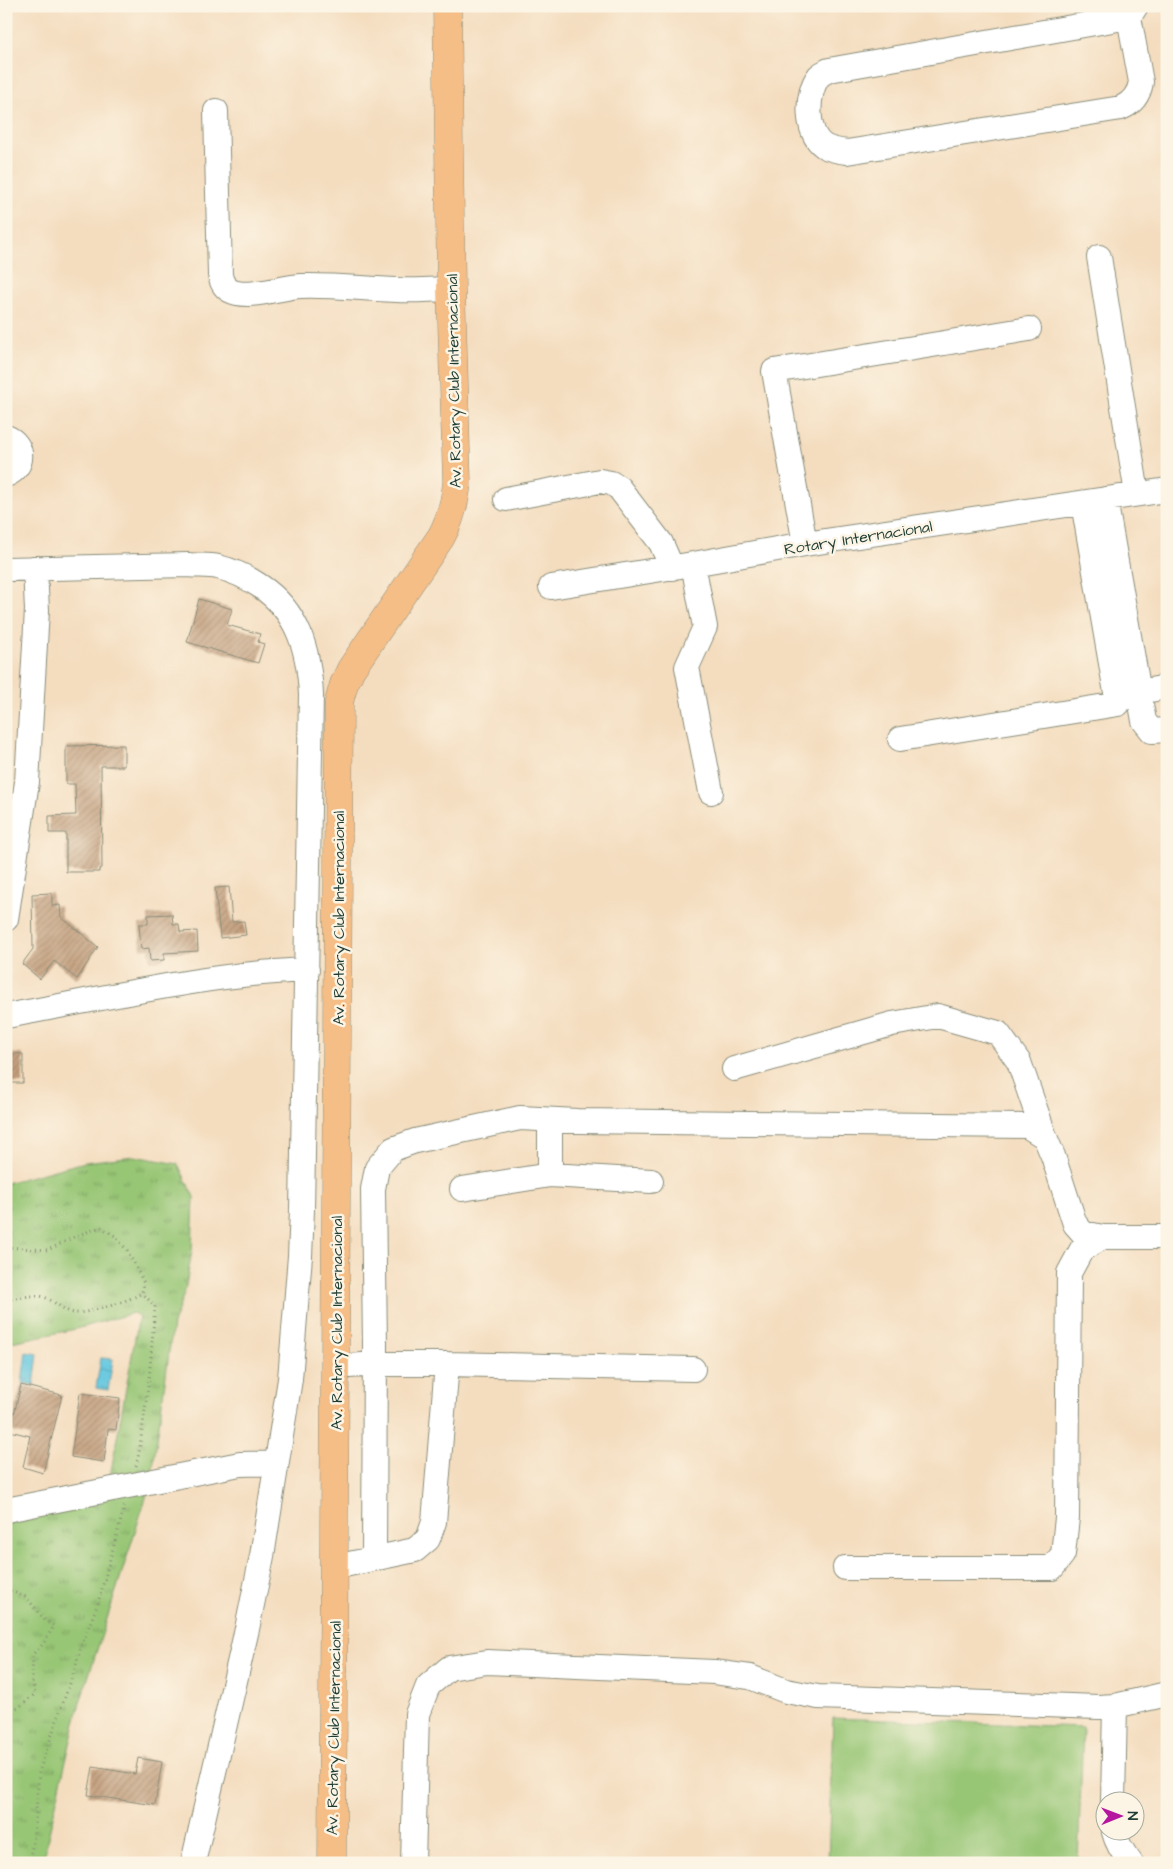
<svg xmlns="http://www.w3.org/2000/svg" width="1173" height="1869" font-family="'Architects Daughter',sans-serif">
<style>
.grass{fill:url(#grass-tufts);stroke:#5b8254}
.garden{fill:#97c675;stroke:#5b8254}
.water{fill:url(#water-ripples);stroke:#40828a}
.building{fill:url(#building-hatch)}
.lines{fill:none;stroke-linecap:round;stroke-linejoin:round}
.minor-casing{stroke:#8a8d7a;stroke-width:26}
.major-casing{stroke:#8a8d7a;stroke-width:29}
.path{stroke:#8a8d7a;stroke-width:3;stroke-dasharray:1 4;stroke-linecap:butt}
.minor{stroke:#fff;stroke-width:24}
.major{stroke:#f6be87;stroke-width:28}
.labels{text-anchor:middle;stroke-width:5;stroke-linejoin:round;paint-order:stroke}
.street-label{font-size:16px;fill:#1f3d34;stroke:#fcf5e5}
</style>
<defs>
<pattern id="grass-tufts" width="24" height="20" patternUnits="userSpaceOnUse" patternTransform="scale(1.25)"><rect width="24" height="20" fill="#97c675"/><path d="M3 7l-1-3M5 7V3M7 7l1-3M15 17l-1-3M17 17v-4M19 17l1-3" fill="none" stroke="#7ba261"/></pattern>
<pattern id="water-ripples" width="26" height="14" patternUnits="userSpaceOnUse" patternTransform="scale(1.25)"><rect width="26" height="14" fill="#61c6df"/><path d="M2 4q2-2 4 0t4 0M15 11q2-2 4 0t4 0" fill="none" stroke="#4fa2b6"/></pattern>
<pattern id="building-hatch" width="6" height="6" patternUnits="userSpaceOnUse" patternTransform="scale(1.25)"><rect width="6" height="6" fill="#c39e7c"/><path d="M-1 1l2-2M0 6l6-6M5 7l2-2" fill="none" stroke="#9e8266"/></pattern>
</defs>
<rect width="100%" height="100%" fill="#fcf5e5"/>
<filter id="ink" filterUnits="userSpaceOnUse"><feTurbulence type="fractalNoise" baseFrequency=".02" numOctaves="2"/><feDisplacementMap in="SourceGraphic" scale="10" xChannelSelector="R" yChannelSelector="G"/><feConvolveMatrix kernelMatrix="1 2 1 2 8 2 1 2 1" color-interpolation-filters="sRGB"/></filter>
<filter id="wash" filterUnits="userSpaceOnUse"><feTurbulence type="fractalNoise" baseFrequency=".0096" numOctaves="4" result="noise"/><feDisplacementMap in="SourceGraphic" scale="20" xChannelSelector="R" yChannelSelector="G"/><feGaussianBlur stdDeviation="1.12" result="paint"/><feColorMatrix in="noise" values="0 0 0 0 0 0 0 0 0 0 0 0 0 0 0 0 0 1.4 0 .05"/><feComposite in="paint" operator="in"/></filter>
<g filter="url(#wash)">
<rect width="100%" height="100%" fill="#f4ddbf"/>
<path class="grass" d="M134,1156l44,8 16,33 -2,54 -7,40 -12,33 -22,158 -72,224 -37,157h-36v-338l102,-37 31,-172 -6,-3 -57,16 -70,14v-160l79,-21z"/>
<path class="garden" d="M833,1718l250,9 -5,136h-250z"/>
<path class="water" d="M26,1352l12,2 -4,31 -12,-2z
M101,1358l12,1 -5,31 -12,-2z"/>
<g id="blocks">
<path class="building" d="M199,599l33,10 -5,16 33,9 -2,8 6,2 -6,19 -71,-21z
M124,745v21h-23l1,102 -3,1v3h-33v-39h-17v-17l27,-1 -1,-31h-9v-38z
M229,887l3,35 12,-1 2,14 -26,3 -5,-50z
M52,893v13l8,-1 1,12 37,30 -21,32 -23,-18 -14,18 -18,-15 11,-15 -1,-55z
M172,914l1,10h6l1,8 17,-1 1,20 -34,2v7l-14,1 -1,-13 -8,1 -2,-25h9v-9z
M6,1053l17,1v29h-17z
M21,1385l41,10 -19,78 -20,-6 7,-31 -20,-5z
M80,1393l40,5 -4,32 -8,-1 -4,33 -33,-5z
M138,1758l24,4 -7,43 -67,-10 5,-28 42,7z"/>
</g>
</g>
<g filter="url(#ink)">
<use href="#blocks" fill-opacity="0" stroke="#8a8d7a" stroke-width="1"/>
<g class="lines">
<g class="minor-casing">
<path id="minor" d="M1129,17l-300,53c-4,2 -7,3 -10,6 -13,16 -14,57 5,70 7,4 15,5 23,6l274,-44c12,-5 18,-14 20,-26l-12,-65 7,-11
M216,111l4,164c2,10 7,16 17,18 20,4 44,-6 64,-7 32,-1 64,3 96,4 18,1 36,-1 54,-1
M1099,257l38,237
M6,437c19,7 19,31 0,38
M506,499l94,-18 11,2 8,5 42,55 11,25
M1105,499l39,222 8,10 15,-1
M805,544l-31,-173 255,-42
M693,564l12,63 -18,40 24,125
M6,569l182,-4c10,1 21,0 30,2 16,4 29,10 42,19 39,26 49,66 51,109l-9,515 -2,46 -10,123 -28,177 -15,73 -54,234
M551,587l142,-23 112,-20 362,-54
M1139,692l28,-5
M900,739l218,-35 -35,-201
M6,919l21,-137 10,-172 -2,-42
M6,1016c100,-18 200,-42 301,-46
M734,1069l158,-45 46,-8 60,17 21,29 26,75
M550,1175v-55
M462,1189l88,-14 101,6
M336,1367l39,-3h72l246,5
M6,1510l234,-46 36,-1
M374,1558l1,-213 -2,-156 4,-21 16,-19 22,-8 105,-23 57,3 450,5 18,11 8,19 22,68 8,9 20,4
M335,1567l80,-17 13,-11 6,-17 13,-158
M845,1568h207l11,-14 4,-36 2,-245 13,-24 21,-12h64
M1113,1802l2,-96
M1114,1832c3,12 9,21 17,31
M413,1863l4,-149 11,-28 21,-18 38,-6 227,10 36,5 36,14 32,6 280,10 17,-1 52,-12"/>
</g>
<g class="major-casing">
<path id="major" d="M332,1863l7,-1161 5,-18 7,-15 90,-132c10,-18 14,-34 16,-55l-6,-193 -4,-283"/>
</g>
<path class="path" d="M6,1247l42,3 28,-14 25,-9 14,9 12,14 17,33 -2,10c-10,7 -55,21 -67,20 -11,-1 -20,-12 -31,-16 -8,-3 -29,1 -38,3
M136,1466l3,-13 10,-73 6,-74 -13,-13
M6,1589l20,8 19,23 9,6 -11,18 -10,10 -1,25 3,15 -16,13 -13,5
M29,1863l5,-26 5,-65 22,-64 12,-33 8,-28 17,-44 27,-98"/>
<use href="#minor" class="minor"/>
<use href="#major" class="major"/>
</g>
</g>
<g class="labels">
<g class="street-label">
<text transform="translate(453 381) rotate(-91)" y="6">Av. Rotary Club Internacional</text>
<text transform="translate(858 537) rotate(-9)" y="6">Rotary Internacional</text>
<text transform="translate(338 918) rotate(-90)" y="6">Av. Rotary Club Internacional</text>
<text transform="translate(336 1323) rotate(-90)" y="6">Av. Rotary Club Internacional</text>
<text transform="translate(333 1728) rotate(-89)" y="6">Av. Rotary Club Internacional</text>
</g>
</g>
<rect width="1173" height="1869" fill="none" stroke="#fcf5e5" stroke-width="25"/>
<g transform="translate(1120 1816) rotate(89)"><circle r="24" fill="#fcf5e5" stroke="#a4ab9e"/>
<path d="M0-4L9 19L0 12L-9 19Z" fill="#b5179e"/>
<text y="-8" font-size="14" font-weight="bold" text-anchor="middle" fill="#1f3d34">N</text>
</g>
</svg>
